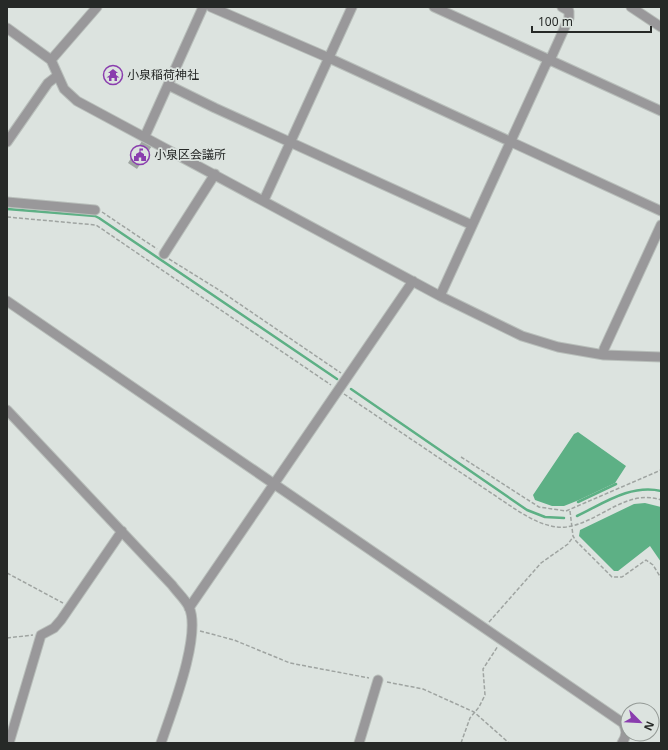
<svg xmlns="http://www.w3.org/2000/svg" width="668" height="750" font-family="'Noto Sans','Noto Sans JP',sans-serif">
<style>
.water{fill:#5db085}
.shadow{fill:#0003}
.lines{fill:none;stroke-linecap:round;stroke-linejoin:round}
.stream{stroke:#5db085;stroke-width:2.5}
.building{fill:#a0a6a2}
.minor-casing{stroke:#b8beba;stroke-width:11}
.path{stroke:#9fa4a1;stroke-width:1.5;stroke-dasharray:4 2;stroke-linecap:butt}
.minor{stroke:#99989a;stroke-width:9}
.labels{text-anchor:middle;stroke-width:3.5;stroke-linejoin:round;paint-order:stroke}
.poi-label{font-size:12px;fill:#262927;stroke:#dce3df;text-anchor:start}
</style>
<rect width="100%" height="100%" fill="#dce3df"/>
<path class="water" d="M578,432l48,34 -11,17 -36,17 -15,6h-12l-17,-6 -2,-5 41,-61z
M645,503l16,4v55l-11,-16 -32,25h-4l-35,-35 1,-6 54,-26z"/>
<path class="shadow" d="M146,138l8,5 -17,24 -8,-5z"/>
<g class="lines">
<path class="stream" d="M7,209l88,7 4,2 238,161
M351,389l176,121 18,7 19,1
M578,502l38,-18
M577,516c27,-13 54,-32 84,-25"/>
</g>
<path class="building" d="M142,141l9,6 -14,22 -9,-6z"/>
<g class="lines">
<g class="minor-casing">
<path id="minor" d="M211,7l118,51 332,153
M434,7l227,104
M631,7l30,20
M7,28l44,32 13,29 13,12 363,195 82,40 36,11 46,8 57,2
M51,60l46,-53
M168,85l47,23 257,117
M145,136l58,-129
M7,142l41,-59 9,-7
M264,200l88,-193
M7,202l88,8
M164,254l51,-80
M440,296l106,-232 4,-4 19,-42v-7l-7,-4
M7,301l616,422c4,7 4,13 -1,20
M604,355v-6l57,-124
M7,410l165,175c5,7 13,14 17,22 13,28 -18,106 -28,136
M189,608l224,-327
M9,743l32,-108 13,-7 7,-8 61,-89
M359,743l19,-63"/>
</g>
<path class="path" d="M102,212l55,37
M7,217l89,8 235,160
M169,259l50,31 122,83
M344,394l168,113c15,10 35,22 54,20 33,-4 60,-39 95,-27
M461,457l78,50 27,4 95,-41
M570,511l3,25 3,5 36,36h10l24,-17 7,5 8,13
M7,573l56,30
M489,622l52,-59 27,-19 5,-7
M200,631l34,9 56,23 79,15
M7,638l26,-3
M387,682l36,7 51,23 35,31
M461,743l9,-25 9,-11 6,-12 -2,-26 15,-23"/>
<use href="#minor" class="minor"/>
</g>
<defs>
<g id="temple-ring" transform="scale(1)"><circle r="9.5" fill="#dce3df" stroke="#8a3dae" stroke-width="1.5"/><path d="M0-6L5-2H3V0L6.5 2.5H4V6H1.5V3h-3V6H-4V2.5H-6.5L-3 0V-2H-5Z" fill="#8a3dae"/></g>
<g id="civic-ring" transform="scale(1)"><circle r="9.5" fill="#dce3df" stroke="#8a3dae" stroke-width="1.5"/><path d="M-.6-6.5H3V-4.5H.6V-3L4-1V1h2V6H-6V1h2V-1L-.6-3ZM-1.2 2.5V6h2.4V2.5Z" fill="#8a3dae"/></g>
</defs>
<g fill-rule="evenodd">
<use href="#temple-ring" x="113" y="75"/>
<use href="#civic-ring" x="140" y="155"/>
</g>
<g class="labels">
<g class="poi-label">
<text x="127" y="79">小泉稲荷神社</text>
<text x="154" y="159">小泉区会議所</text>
</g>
</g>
<rect width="668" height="750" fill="none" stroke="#262927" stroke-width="16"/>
<g transform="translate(640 722) rotate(114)"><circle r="19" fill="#dce3df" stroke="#939995"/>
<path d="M0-3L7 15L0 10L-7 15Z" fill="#8a3dae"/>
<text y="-6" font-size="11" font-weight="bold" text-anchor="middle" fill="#262927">N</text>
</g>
<path d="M532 26v6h119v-6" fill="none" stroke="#262927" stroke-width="2"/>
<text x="538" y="26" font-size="12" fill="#262927" stroke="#dce3df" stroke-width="3" paint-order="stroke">100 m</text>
</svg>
